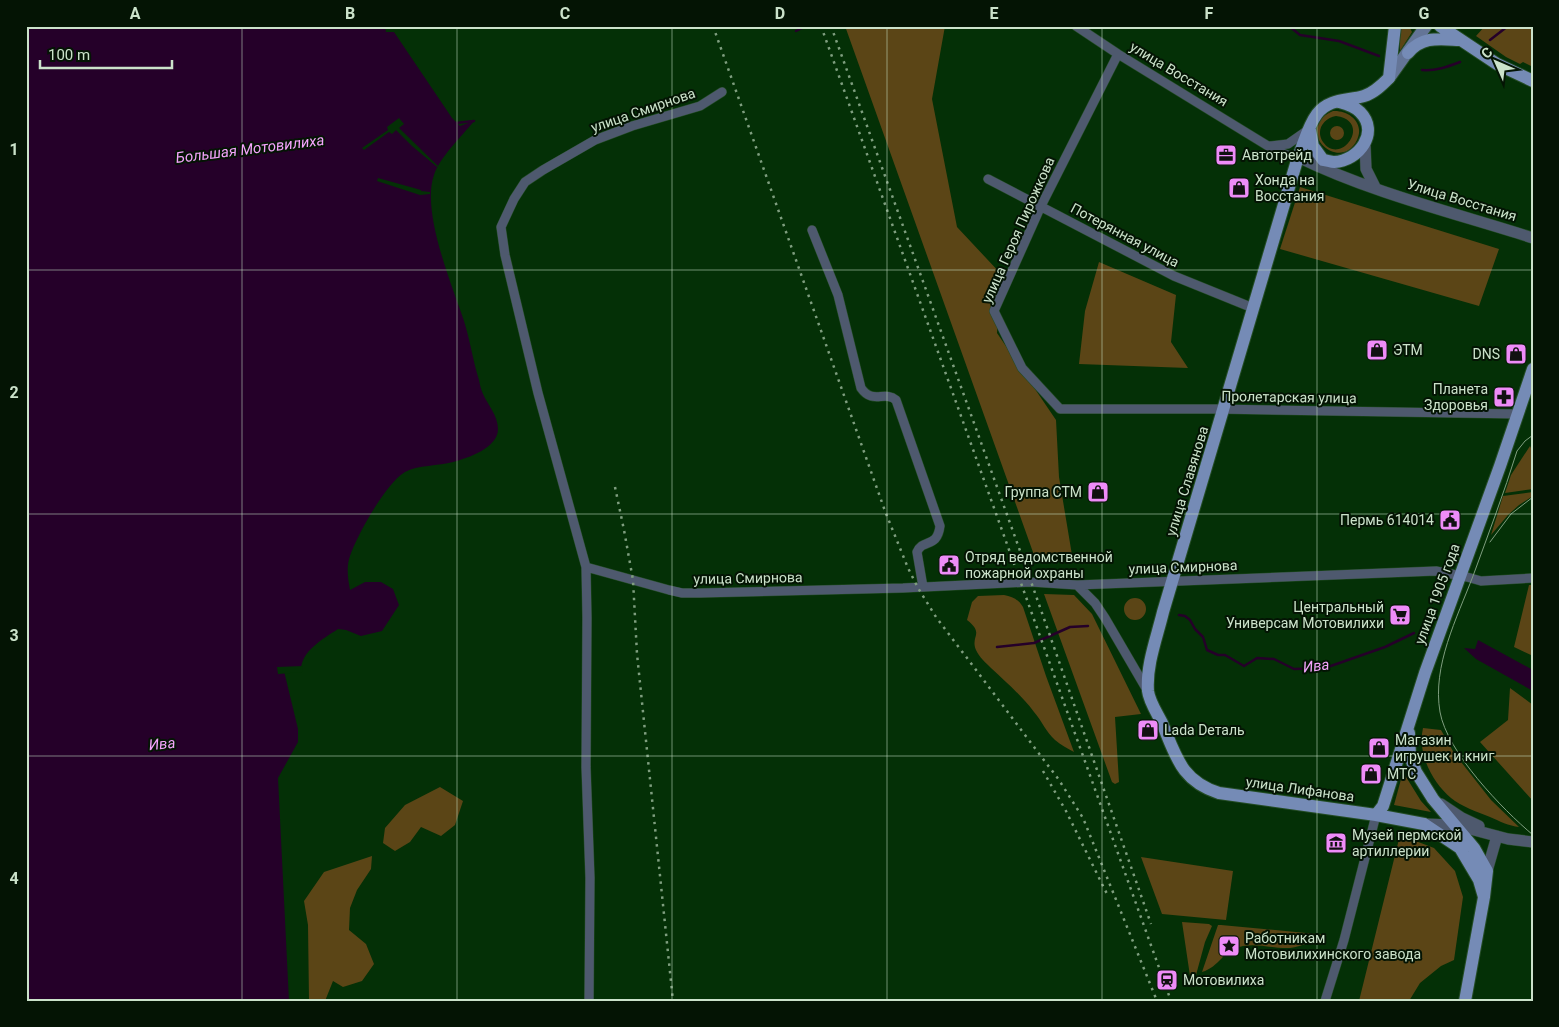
<svg xmlns="http://www.w3.org/2000/svg" width="1559" height="1027" font-family="Roboto,sans-serif">
<style>
.green{fill:#5b4516;fill-rule:evenodd}
.water{fill:#250029}
.pier{fill:#043006}
.lines{fill:none;stroke-linecap:round;stroke-linejoin:round}
.stream{stroke:#250029;stroke-width:2.5}
.minor-casing{stroke:#244c25;stroke-width:10}
.tertiary-casing{stroke:#244c25;stroke-width:12}
.secondary-casing{stroke:#244c25;stroke-width:14}
.primary-casing{stroke:#244c25;stroke-width:14}
.minor{stroke:#4e596e;stroke-width:9}
.tertiary{stroke:#4e596e;stroke-width:11}
.secondary{stroke:#647597;stroke-width:12}
.primary{stroke:#758bb6;stroke-width:12}
.tram{stroke:#7f9e7f;stroke-width:1}
.rail{stroke:#7f9e7f;stroke-width:2.5;stroke-dasharray:2.5 5;stroke-linecap:butt}
.grid{fill:none;stroke:#cbe2ca;stroke-width:1;stroke-opacity:0.55}
.labels{text-anchor:middle;stroke-width:4;stroke-linejoin:round;paint-order:stroke}
.street-label{font-size:14px;fill:#cbe2ca;stroke:#041404}
.poi-label{font-size:14px;fill:#cbe2ca;stroke:#041404;text-anchor:start}
.water-label{font-size:15px;font-style:italic;fill:#f4a4fc;stroke:#041404}
.neatline{fill:none;stroke:#cbe2ca;stroke-width:2}
.grid-label{font-size:16px;text-anchor:middle;font-weight:bold;fill:#cbe2ca}
</style>
<rect width="100%" height="100%" fill="#043006"/>
<path class="green" d="M845,26h100l-13,73 25,128 44,47 -4,59 59,87 3,57 13,78h-38z
M1400,26h9l3,6 -12,19z
M1485,26h48v41l-10,-5 -3,2 -14,-7 -30,-21z
M1333,111c16,-1 32,12 24,29 -17,35 -66,-11 -24,-29zM1336,116c37,5 5,51 -13,26 -8,-12 1,-24 13,-26z
M1330 133a7 7 0 1 1 14 0a7 7 0 1 1-14 0Z
M1300,187l199,62 -20,57 -199,-57z
M1099,262l77,33 -5,47 17,26 -109,-4 6,-53z
M1530,446l3,6v37l-28,4 6,-18z
M1533,492v4l-14,9 -11,10 -17,20 12,-39z
M1529,585h4v71l-19,-9z
M1044,594l30,1 18,19 49,100 -26,3 4,65 -4,2 -3,-2z
M1004,595c9,2 14,4 19,12l23,69 28,76c-7,-4 -13,-7 -19,-12 -9,-8 -13,-19 -21,-28 -12,-16 -28,-30 -43,-44 -5,-5 -12,-11 -15,-18 -6,-14 9,-16 -9,-30l5,-18 6,-6z
M1124 609a11 11 0 1 1 22 0a11 11 0 1 1-22 0Z
M1510,688l23,17v96l-53,-59 28,-22z
M1423,728l18,2 13,23 37,47 28,27c-10,-1 -20,-6 -29,-10 -13,-5 -29,-11 -39,-19 -19,-16 -34,-45 -28,-70z
M1403,772l18,29 10,11 -37,-7z
M440,787l23,14 -8,24 -14,11 -20,-9 -11,15 -15,9 -12,-8 2,-15 20,-23z
M1400,835l34,13 21,23 8,26 -9,63 -13,6 -21,17 -11,18h-50z
M372,856l-1,13 -14,21 -7,18 -1,22 17,14 8,20 -12,17 -19,6 -10,-6 -8,20h-16l-1,-76 -4,-24 20,-29z
M1141,857l92,14 -7,49 -64,-6z
M1182,922l27,2 3,2 -7,16 -9,33 -6,1z
M1218,925h3l106,10c-11,4 -25,12 -37,13 -15,1 -32,-5 -47,-2 -21,4 -23,21 -41,26z"/>
<path class="water" d="M26,26h359l1,6h8l58,86 8,8 14,-5c-12,15 -35,37 -40,54 -13,37 18,110 30,146 6,19 9,40 15,59 1,5 2,10 4,14 5,11 15,22 15,35 0,19 -30,29 -45,33 -14,4 -36,3 -48,10 -19,11 -48,63 -55,84 -4,11 -2,23 0,34l15,-8h16l12,7 6,16 -17,26 -21,5 -15,-6 -8,-1c-15,10 -37,22 -37,41l-17,1 14,58v13l-20,36 11,223h-263z
M1478,640l55,30v21l-57,-32 -12,-11 11,1z"/>
<path class="pier" d="M399,118l5,6 -5,4 39,38 -1,1 -25,-21 -16,-16 -4,4 -3,-2 -25,18 -2,-2 26,-18 -1,-3z
M378,178l43,12v1l9,1v2l-10,1 -43,-14z
M303,666l-1,6 -24,2 -1,-7z"/>
<g class="lines">
<path class="stream" d="M1289,26l11,9 39,6 40,15
M796,31l10,-5
M1490,40l18,-14
M1422,70c14,1 25,-3 38,-8
M456,123l18,-2
M1179,615l6,1 5,4 5,9 8,8 4,13 11,5h7l19,11 13,-8 17,1 20,10 31,-1 60,-21 29,-14
M997,647l37,-4 36,-16 18,-1"/>
<g class="minor-casing">
<path id="minor" d="M1076,26l42,28 150,92 19,9 11,2 11,-1 14,4
M1118,54l-77,152 -47,105 28,57 38,41h157l301,5
M1270,146l18,-2 20,-14
M988,179l186,97 79,32
M812,230l26,65 23,93c12,17 23,2 35,12l44,126c-3,23 -17,12 -23,26l6,35
M586,567l83,23 13,3h18l203,-5 128,-6 46,3 359,-14 31,6 14,4 52,-3
M1077,585l18,18 10,15 42,72
M589,1001l1,-123 -4,-111 1,-149 -1,-51 -48,-174 -33,-138 -4,-28 13,-28 11,-17 18,-12 52,-30 37,-14 68,-20 22,-14
M1325,1001l19,-61 32,-125"/>
</g>
<g class="tertiary-casing">
<path id="tertiary" d="M1365,144l1,25 9,18
M1298,157c74,36 157,56 235,81
M1441,804l21,14 17,8
M1424,824l31,1 53,14 25,3
M1487,871l10,-35"/>
</g>
<g class="secondary-casing">
<path id="secondary" d="M1389,78l37,-52"/>
</g>
<g class="primary-casing">
<path id="primary" d="M1395,26l-6,52c-7,7 -15,15 -25,18 -16,5 -35,2 -47,18 -9,12 -13,29 -19,43l-135,455c-6,25 -17,53 -15,79 1,10 9,22 14,32 14,33 19,58 57,70l157,22 48,9 36,24 19,32 5,17
M1440,26l57,38 36,17
M1408,53c14,-17 31,-14 51,-13
M1310,130l3,16 10,14c3,0 8,2 11,2 25,-1 46,-30 26,-50 -6,-6 -14,-8 -21,-10
M1409,733l1,23 6,16 17,27 41,49 13,23 -3,26 -19,104
M1376,815l7,-9 42,-133 75,-207 33,-97"/>
</g>
<use href="#minor" class="minor"/>
<use href="#tertiary" class="tertiary"/>
<use href="#secondary" class="secondary"/>
<use href="#primary" class="primary"/>
<path class="tram" d="M1533,435l-8,6 -8,10c-13,42 -29,84 -44,125 -16,42 -41,90 -33,136 7,40 62,97 93,123
M1490,542l21,-28 22,-17"/>
<path class="rail" d="M713,26l172,485 23,57 10,20 18,29 123,163 24,38 74,183
M821,26l350,975
M831,26l197,547 123,351
M615,487l9,43 9,50 4,74 36,347
M1043,771l23,40 42,85"/>
</g>
<path class="grid" d="M242,26v975M457,26v975M672,26v975M887,26v975M1102,26v975M1317,26v975M26,270h1507M26,514h1507M26,756h1507"/>
<defs>
<g id="office-square" transform="scale(1.125)"><rect x="-9" y="-9" width="18" height="18" rx="4" fill="#ee8cf8" stroke="#041404"/><path d="M-6-3h4V-5.5h4V-3h4V5H-6ZM-1-4.5V-3h2v-1.5ZM-6 0V1H6V0Z" fill="#111"/></g>
<g id="shop-square" transform="scale(1.125)"><rect x="-9" y="-9" width="18" height="18" rx="4" fill="#ee8cf8" stroke="#041404"/><path d="M-5-2.5h2.3a2.7 3.5 0 0 1 5.4 0H5L5.5 6h-11ZM-1.5-2.5h3a1.5 2.3 0 0 0-3 0Z" fill="#111"/></g>
<g id="pharmacy-square" transform="scale(1.125)"><rect x="-9" y="-9" width="18" height="18" rx="4" fill="#ee8cf8" stroke="#041404"/><path d="M-2-6h4v4h4v4h-4v4h-4v-4h-4v-4h4Z" fill="#111"/></g>
<g id="civic-square" transform="scale(1.125)"><rect x="-9" y="-9" width="18" height="18" rx="4" fill="#ee8cf8" stroke="#041404"/><path d="M-.6-6.5H3V-4.5H.6V-3L4-1V1h2V6H-6V1h2V-1L-.6-3ZM-1.2 2.5V6h2.4V2.5Z" fill="#111"/></g>
<g id="supermarket-square" transform="scale(1.125)"><rect x="-9" y="-9" width="18" height="18" rx="4" fill="#ee8cf8" stroke="#041404"/><path d="M-6-5.5h2.5l.6 2H6L4.5 2H-2.5L-4.4-4H-6ZM-1.5 3.2a1.3 1.3 0 1 0 .1 0ZM3 3.2a1.3 1.3 0 1 0 .1 0Z" fill="#111"/></g>
<g id="museum-square" transform="scale(1.125)"><rect x="-9" y="-9" width="18" height="18" rx="4" fill="#ee8cf8" stroke="#041404"/><path d="M0-6L6-3V-2H-6V-3ZM-5-1h2V3h-2ZM-1-1h2V3h-2ZM3-1h2V3H3ZM-6 4H6V6H-6Z" fill="#111"/></g>
<g id="sight-square" transform="scale(1.125)"><rect x="-9" y="-9" width="18" height="18" rx="4" fill="#ee8cf8" stroke="#041404"/><path d="M0-6L1.8-2.2L6-1.7L2.9 1.2L3.7 5.4L0 3.3L-3.7 5.4L-2.9 1.2L-6-1.7L-1.8-2.2Z" fill="#111"/></g>
<g id="station-square" transform="scale(1.125)"><rect x="-9" y="-9" width="18" height="18" rx="4" fill="#ee8cf8" stroke="#041404"/><path d="M-3-6H3Q5-6 5-4V2Q5 4 3 4L4.5 6H3L1.5 4h-3L-3 6H-4.5L-3 4Q-5 4-5 2V-4Q-5-6-3-6ZM-3.5-4v3h7v-3ZM-3.5 1v1.5H-2V1ZM2 1v1.5H3.5V1Z" fill="#111"/></g>
</defs>
<g fill-rule="evenodd">
<use href="#office-square" x="1226" y="155"/>
<use href="#shop-square" x="1239" y="188"/>
<use href="#shop-square" x="1377" y="350"/>
<use href="#shop-square" x="1516" y="354"/>
<use href="#pharmacy-square" x="1504" y="397"/>
<use href="#shop-square" x="1098" y="492"/>
<use href="#civic-square" x="1450" y="520"/>
<use href="#civic-square" x="949" y="565"/>
<use href="#supermarket-square" x="1400" y="615"/>
<use href="#shop-square" x="1148" y="730"/>
<use href="#shop-square" x="1379" y="748"/>
<use href="#shop-square" x="1371" y="774"/>
<use href="#museum-square" x="1336" y="843"/>
<use href="#sight-square" x="1229" y="946"/>
<use href="#station-square" x="1167" y="980"/>
</g>
<g class="labels">
<g class="street-label">
<text transform="translate(1179 74) rotate(31)" y="5">улица Восстания</text>
<text transform="translate(643 110) rotate(-19)" y="5">улица Смирнова</text>
<text transform="translate(1462 200) rotate(17)" y="5">Улица Восстания</text>
<text transform="translate(1018 230) rotate(-66)" y="5">улица Героя Пирожкова</text>
<text transform="translate(1125 235) rotate(28)" y="5">Потерянная улица</text>
<text transform="translate(1289 397) rotate(1)" y="5">Пролетарская улица</text>
<text transform="translate(1187 481) rotate(-73)" y="5">улица Славянова</text>
<text transform="translate(1183 567) rotate(-2)" y="5">улица Смирнова</text>
<text transform="translate(748 578) rotate(-1)" y="5">улица Смирнова</text>
<text transform="translate(1437 594) rotate(-70)" y="5">улица 1905 года</text>
<text transform="translate(1300 789) rotate(8)" y="5">улица Лифанова</text>
</g>
<g class="poi-label">
<text x="1242" y="160">Автотрейд</text>
<text x="1255" y="185">Хонда на<tspan x="1255" dy="16">Восстания</tspan></text>
<text x="1393" y="355">ЭТМ</text>
<text x="1500" y="359" text-anchor="end">DNS</text>
<text x="1488" y="394" text-anchor="end">Планета<tspan x="1488" dy="16">Здоровья</tspan></text>
<text x="1082" y="497" text-anchor="end">Группа СТМ</text>
<text x="1434" y="525" text-anchor="end">Пермь 614014</text>
<text x="965" y="562">Отряд ведомственной<tspan x="965" dy="16">пожарной охраны</tspan></text>
<text x="1384" y="612" text-anchor="end">Центральный<tspan x="1384" dy="16">Универсам Мотовилихи</tspan></text>
<text x="1164" y="735">Lada Dеталь</text>
<text x="1395" y="745">Магазин<tspan x="1395" dy="16">игрушек и книг</tspan></text>
<text x="1387" y="779">МТС</text>
<text x="1352" y="840">Музей пермской<tspan x="1352" dy="16">артиллерии</tspan></text>
<text x="1245" y="943">Работникам<tspan x="1245" dy="16">Мотовилихинского завода</tspan></text>
<text x="1183" y="985">Мотовилиха</text>
</g>
<g class="water-label">
<text transform="translate(250 149) rotate(-7)" y="5">Большая Мотовилиха</text>
<text transform="translate(1316 666) rotate(-7)" y="5">Ива</text>
<text transform="translate(162 744) rotate(-6)" y="5">Ива</text>
</g>
</g>
<rect width="1559" height="1027" fill="none" stroke="#041404" stroke-width="55"/>
<g transform="translate(1496 62) rotate(315)" stroke="#041404" stroke-width="4" paint-order="stroke">
<path d="M0-4L9 19L0 12L-9 19Z" fill="#cbe2ca"/>
<text y="-8" font-size="14" font-weight="bold" text-anchor="middle" fill="#cbe2ca">С</text>
</g>
<path d="M40 60v8h132v-8" fill="none" stroke="#cbe2ca" stroke-width="2.5"/>
<text x="48" y="60" font-size="15" fill="#cbe2ca" stroke="#041404" stroke-width="4" paint-order="stroke">100 m</text>
<rect x="28" y="28" width="1504" height="972" class="neatline"/>
<g class="grid-label">
<text x="135" y="19">A</text>
<text x="350" y="19">B</text>
<text x="565" y="19">C</text>
<text x="780" y="19">D</text>
<text x="994" y="19">E</text>
<text x="1209" y="19">F</text>
<text x="1424" y="19">G</text>
<text x="14" y="155">1</text>
<text x="14" y="398">2</text>
<text x="14" y="641">3</text>
<text x="14" y="884">4</text>
</g>
</svg>
